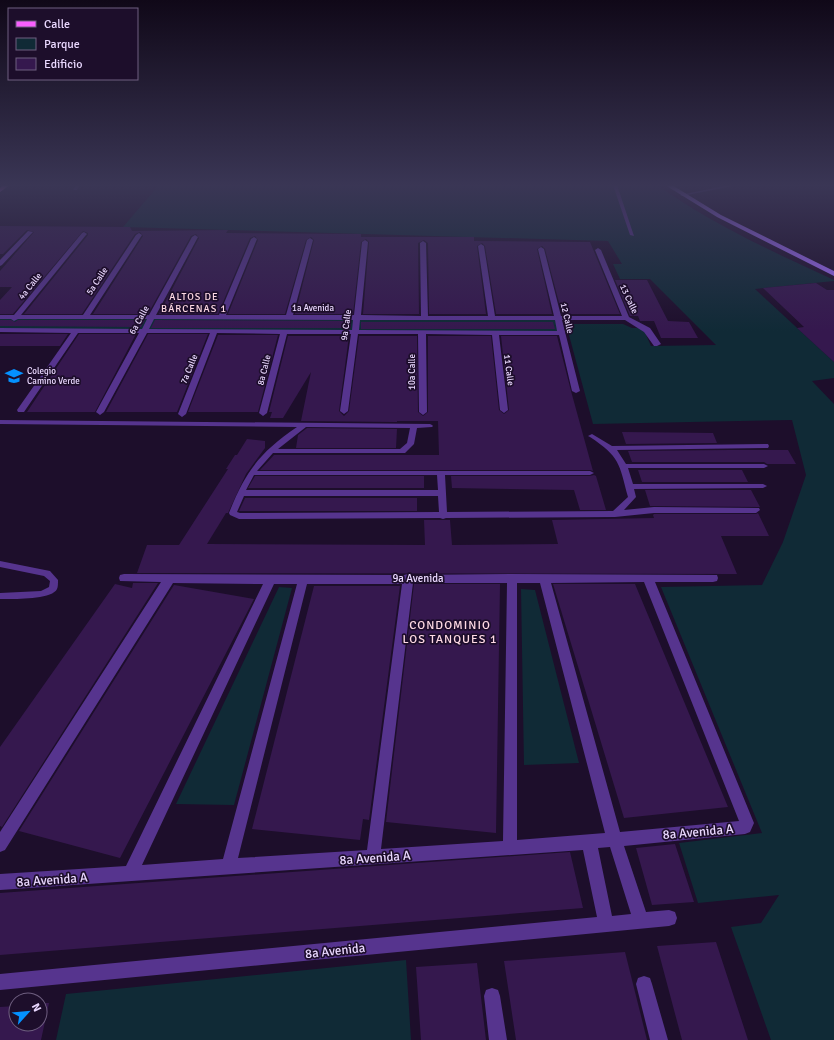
<svg xmlns="http://www.w3.org/2000/svg" width="834" height="1040" font-family="Signika,sans-serif">
<style>
.green{fill:#102a36}
.building{fill:#35184e}
.lines{fill:none;stroke-linecap:round;stroke-linejoin:round}
.service{fill:#56348e;fill-rule:evenodd}
.minor{fill:#56348e;fill-rule:evenodd}
.secondary{fill:#a36fff;fill-rule:evenodd}
.primary{fill:#f95fff;fill-rule:evenodd}
.labels{text-anchor:middle;stroke-width:3.5;stroke-linejoin:round;paint-order:stroke}
.far-street-label{font-size:9px;fill:#ead8ff;stroke:#1d0e2b}
.far-poi-label{font-size:9px;fill:#ead8ff;stroke:#1d0e2b;text-anchor:start}
.far-neighbourhood-label{font-size:10px;letter-spacing:1px;fill:#ffdae5;stroke:#1d0e2b}
.street-label{font-size:11px;fill:#ead8ff;stroke:#1d0e2b}
.neighbourhood-label{font-size:12px;letter-spacing:1px;fill:#ffdae5;stroke:#1d0e2b}
.near-street-label{font-size:13px;fill:#ead8ff;stroke:#1d0e2b}
</style>
<rect width="100%" height="100%" fill="#1d0e2b"/>
<path class="green" d="M159,185h498c55,39 116,67 177,95v1l-79,8 79,73v16l-22,3 22,23v636h-63l-40,-113 30,-4 18,-28 -81,8 -19,-60 83,-10 -101,-246 101,-2 21,-43 23,-67 -14,-55 -199,4 -27,-100h57l9,4h11l8,18 65,-1 -66,-66h-30l-7,-15h9l-14,-23 -485,-14z
M0,317l558,1 3,15 -561,-3z
M279,587l13,1 -58,217 -58,-1z
M521,589l14,1 44,173 -55,2z
M406,960l5,80h-355l10,-46z"/>
<path class="building" d="M0,226l130,1 2,4 96,-1 -2,3 135,1v3h113v4l116,1 30,72h-58l-17,-65 -3,-3 -5,3 15,65h-56l-11,-68 -3,-3 -5,3 9,68h-57l-1,-71 -4,-3 -6,3 1,71h-56l6,-72 -3,-3 -5,3 -8,72h-58l19,-74 -3,-3 -5,3 -21,74h-57l30,-74 -3,-4 -5,2 -32,76h-59l40,-76 -3,-4 -5,2 -43,78h-55l50,-78 -3,-4 -5,2 -53,80h-58l64,-79v-2l-5,-2 -70,83h-13v-14l12,-13h-12v-16l34,-39 -7,-2 -24,24h-3z
M615,280h32l21,41 21,1 9,16h-37l-7,-17h-14l-2,-5h-8z
M816,283l11,7h7v72l-37,-34 7,-1 -41,-39z
M0,320h11l4,2 3,-2h127l-4,7 -141,-1z
M155,320l196,1v7h-200z
M361,322h192l2,7h-194z
M0,334h68l-8,12h-60z
M79,334h57l-41,78h-68z
M148,334h60l-31,78h-71z
M218,335h60l-20,77h-70z
M288,336h61l-10,75 5,5 5,-5 10,-75h58l1,76 5,4 5,-4v-76h63l8,74 5,4 5,-4 -8,-74h56l14,55 22,80 -3,-1h-330l14,-15h165l-1,-34h-41v1l-96,-1 10,-49 -28,46h-13l2,-6h-3z
M307,428l90,1 -1,19h-100l2,-13z
M622,432l91,1 4,10 -91,1z
M247,439l18,2v7l-19,26 -18,39h-2l-19,31 218,1 -1,-25h26l2,25 106,-1 -6,-24 102,-2 -1,-3 1,-1h102l2,-1 11,23h-48l16,38 -600,-1 10,-28h32l49,-76h-2l9,-14h2z
M730,450h58l8,14h-29l-3,-2h-132l-4,-11z
M638,470h104l6,12h-106z
M594,475l2,1 10,34h-26l-6,-20 -122,-2 -1,-12h139z
M255,476h169v12h-176z
M645,490h106l9,17 -110,-1z
M245,498h172v13h-178z
M133,583h25l-156,244 -2,-1v-79l115,-163 17,4z
M414,584h86l-4,249 -110,-11z
M553,584h82l93,223 -104,11z
M174,585l80,14 -134,259 -101,-27z
M314,586h86l-31,234 -6,-1 -3,21 -108,-11z
M675,844l19,58 -42,3 -16,-57z
M570,852l13,56 -583,47v-62z
M716,942l32,98h-66l-25,-94z
M625,952l22,88h-131l-12,-79z
M477,963l9,77h-65l-5,-73z
M40,1003h9l-8,37h-41v-33l16,-1v18h24z"/>
<g class="lines">
<path class="service" d="M76,185h4l-3,5h-4z
M613,185h4l17,51 -4,-1z
M729,185h9l-56,11 -2,-1z
M0,420l430,4 2,1 1,1 -1,1 -15,1 -3,16 -9,9h-132l-16,18h333l4,2 -4,2h-145l2,37 166,-1 15,-14c-9,-34 -8,-40 -38,-60l-2,-1 4,-2 20,12 156,-2 1,2 -1,2h-3l-148,2 9,14h138l4,2 -4,2h-136l5,16h130l4,2 -4,2 -129,1 2,8 -12,13 30,-3 105,1 1,2 -4,3h-102l-39,4 -169,1 -3,1 -3,-1 -201,1 -9,-4 -1,-2c16,-41 31,-61 68,-86l-297,-3zM306,427l104,1 -3,15 -7,6h-122zM254,475h183l1,15h-192zM244,496h194l1,16 -199,1 -3,-1z
M0,561l50,10 8,9c0,3 0,7 -1,9 -5,11 -46,10 -57,10v-6l41,-2 8,-4 1,-6 -6,-5 -44,-9z"/>
<path class="minor" d="M28,231l5,1 -31,33 -2,1v-6z
M84,232l3,2 -1,1 -65,80h62l53,-80 3,-2 3,2 -52,80h59l43,-78 3,-2 3,2 -42,78h63l32,-76 3,-2 3,2 -31,76h60l21,-75 3,-2 3,2 -20,75h61l8,-73 3,-2 3,2 -7,73 60,1 -1,-73 3,-2 3,2 2,73h60l-10,-70 3,-2 3,2 11,70h59l-16,-67 3,-2 3,2 17,67h61l-27,-66 3,-2 3,2 28,67 21,11 11,16 -4,2h-3l-10,-14 -19,-12h-63l18,71 -4,2 -4,-2 -13,-56h-60l9,75 -4,3 -4,-3 -8,-75 -66,-1 1,78 -4,3 -4,-3 -1,-78h-60l-10,77 -4,3 -4,-3 11,-77h-64l-20,79 -4,3 -4,-3 21,-79 -63,-1 -31,81 -4,3 -4,-3 32,-81h-63l-43,79 -4,3 -4,-3 43,-79h-61l-54,79h-6l-1,-2 54,-77 -71,-1v-4l142,1 5,-10h-129l-4,2 -3,-2h-11v-4h14l68,-82zM154,319l199,1 -1,10 -203,-1zM360,320h195l2,11 -198,-1z
M124,574l280,1 4,-1 4,1 100,-1 205,1 1,3 -1,3 -4,1h-58l99,241 -4,9 -5,2 -121,12 22,66 23,-2 6,2 2,6 -2,6 -6,2 -669,64v-16l597,-57 -14,-67 -583,40v-16l126,-8 137,-282 -90,-1 -168,267 -5,2v-20l161,-250 -41,-1 -1,-3 1,-3zM644,582l95,239 -119,11 -69,-249zM413,583h94l-4,258 -122,8zM517,583h23l65,250 -88,7zM274,584h23l-74,275 -81,6zM307,584h95l-35,266 -129,8zM610,847l21,67 -19,2 -14,-68z
M644,976l6,2 2,6 16,56h-18l-14,-56 2,-6z
M492,988l6,2 2,6 7,44h-18l-5,-44 2,-6z"/>
<path class="secondary" d="M665,185h7l49,30 113,56v5l-117,-59z"/>
<path class="primary" d="M3,185h7l-10,7v-4z"/>
</g>
<linearGradient id="sky" x2="0" y2="1"><stop stop-color="#100818"/><stop offset="0.56" stop-color="#3a3655"/><stop offset="1" stop-color="#3a3655" stop-opacity="0"/></linearGradient>
<rect width="834" height="331" fill="url(#sky)"/>
<defs>
<g id="school-bare" transform="scale(1.38)"><path d="M0-5L7-2L0 1L-7-2ZM-4 1L0 2.5L4 1V4Q0 6-4 4Z" fill="#0491ff" stroke="#1d0e2b" stroke-width="2.5" paint-order="stroke"/></g>
</defs>
<g fill-rule="evenodd">
<use href="#school-bare" x="14" y="376"/>
</g>
<g class="labels">
<g class="far-street-label">
<text transform="translate(97 281) rotate(-57)" y="3">5a Calle</text>
<text transform="translate(30 286) rotate(-51)" y="3">4a Calle</text>
<text transform="translate(629 299) rotate(65)" y="3">13 Calle</text>
<text x="313" y="311">1a Avenida</text>
<text transform="translate(567 318) rotate(77)" y="3">12 Calle</text>
<text transform="translate(139 320) rotate(-61)" y="3">6a Calle</text>
<text transform="translate(346 325) rotate(-82)" y="3">9a Calle</text>
<text transform="translate(189 369) rotate(-68)" y="3">7a Calle</text>
<text transform="translate(264 370) rotate(-76)" y="3">8a Calle</text>
<text transform="translate(509 370) rotate(83)" y="3">11 Calle</text>
<text transform="translate(412 372) rotate(-90)" y="3">10a Calle</text>
</g>
<g class="far-poi-label">
<text x="27" y="374">Colegio<tspan x="27" dy="10">Camino Verde</tspan></text>
</g>
<g class="far-neighbourhood-label">
<text x="194" y="300">ALTOS DE<tspan x="194" dy="12">BÁRCENAS 1</tspan></text>
</g>
<g class="street-label">
<text x="418" y="582">9a Avenida</text>
</g>
<g class="neighbourhood-label">
<text x="450" y="629">CONDOMINIO<tspan x="450" dy="14">LOS TANQUES 1</tspan></text>
</g>
<g class="near-street-label">
<text transform="translate(698 831) rotate(-5)" y="5">8a Avenida A</text>
<text transform="translate(375 857) rotate(-4)" y="5">8a Avenida A</text>
<text transform="translate(52 879) rotate(-4)" y="5">8a Avenida A</text>
<text transform="translate(335 950) rotate(-6)" y="5">8a Avenida</text>
</g>
</g>
<rect x="8" y="8" width="130" height="72" fill="#1d0e2b" stroke="#6f5f80"/>
<rect x="16" y="21" width="20" height="6" fill="#f95fff" stroke="#6f5f80"/>
<text x="44" y="28" font-size="12" fill="#ead8ff">Calle</text>
<rect x="16" y="38" width="20" height="12" fill="#102a36" stroke="#6f5f80"/>
<text x="44" y="48" font-size="12" fill="#ead8ff">Parque</text>
<rect x="16" y="58" width="20" height="12" fill="#35184e" stroke="#6f5f80"/>
<text x="44" y="68" font-size="12" fill="#ead8ff">Edificio</text>
<g transform="translate(28 1012) rotate(63)"><circle r="19" fill="#1d0e2b" stroke="#6f5f80"/>
<path d="M0-3L7 15L0 10L-7 15Z" fill="#0491ff"/>
<text y="-6" font-size="11" font-weight="bold" text-anchor="middle" fill="#ead8ff">N</text>
</g>
</svg>
